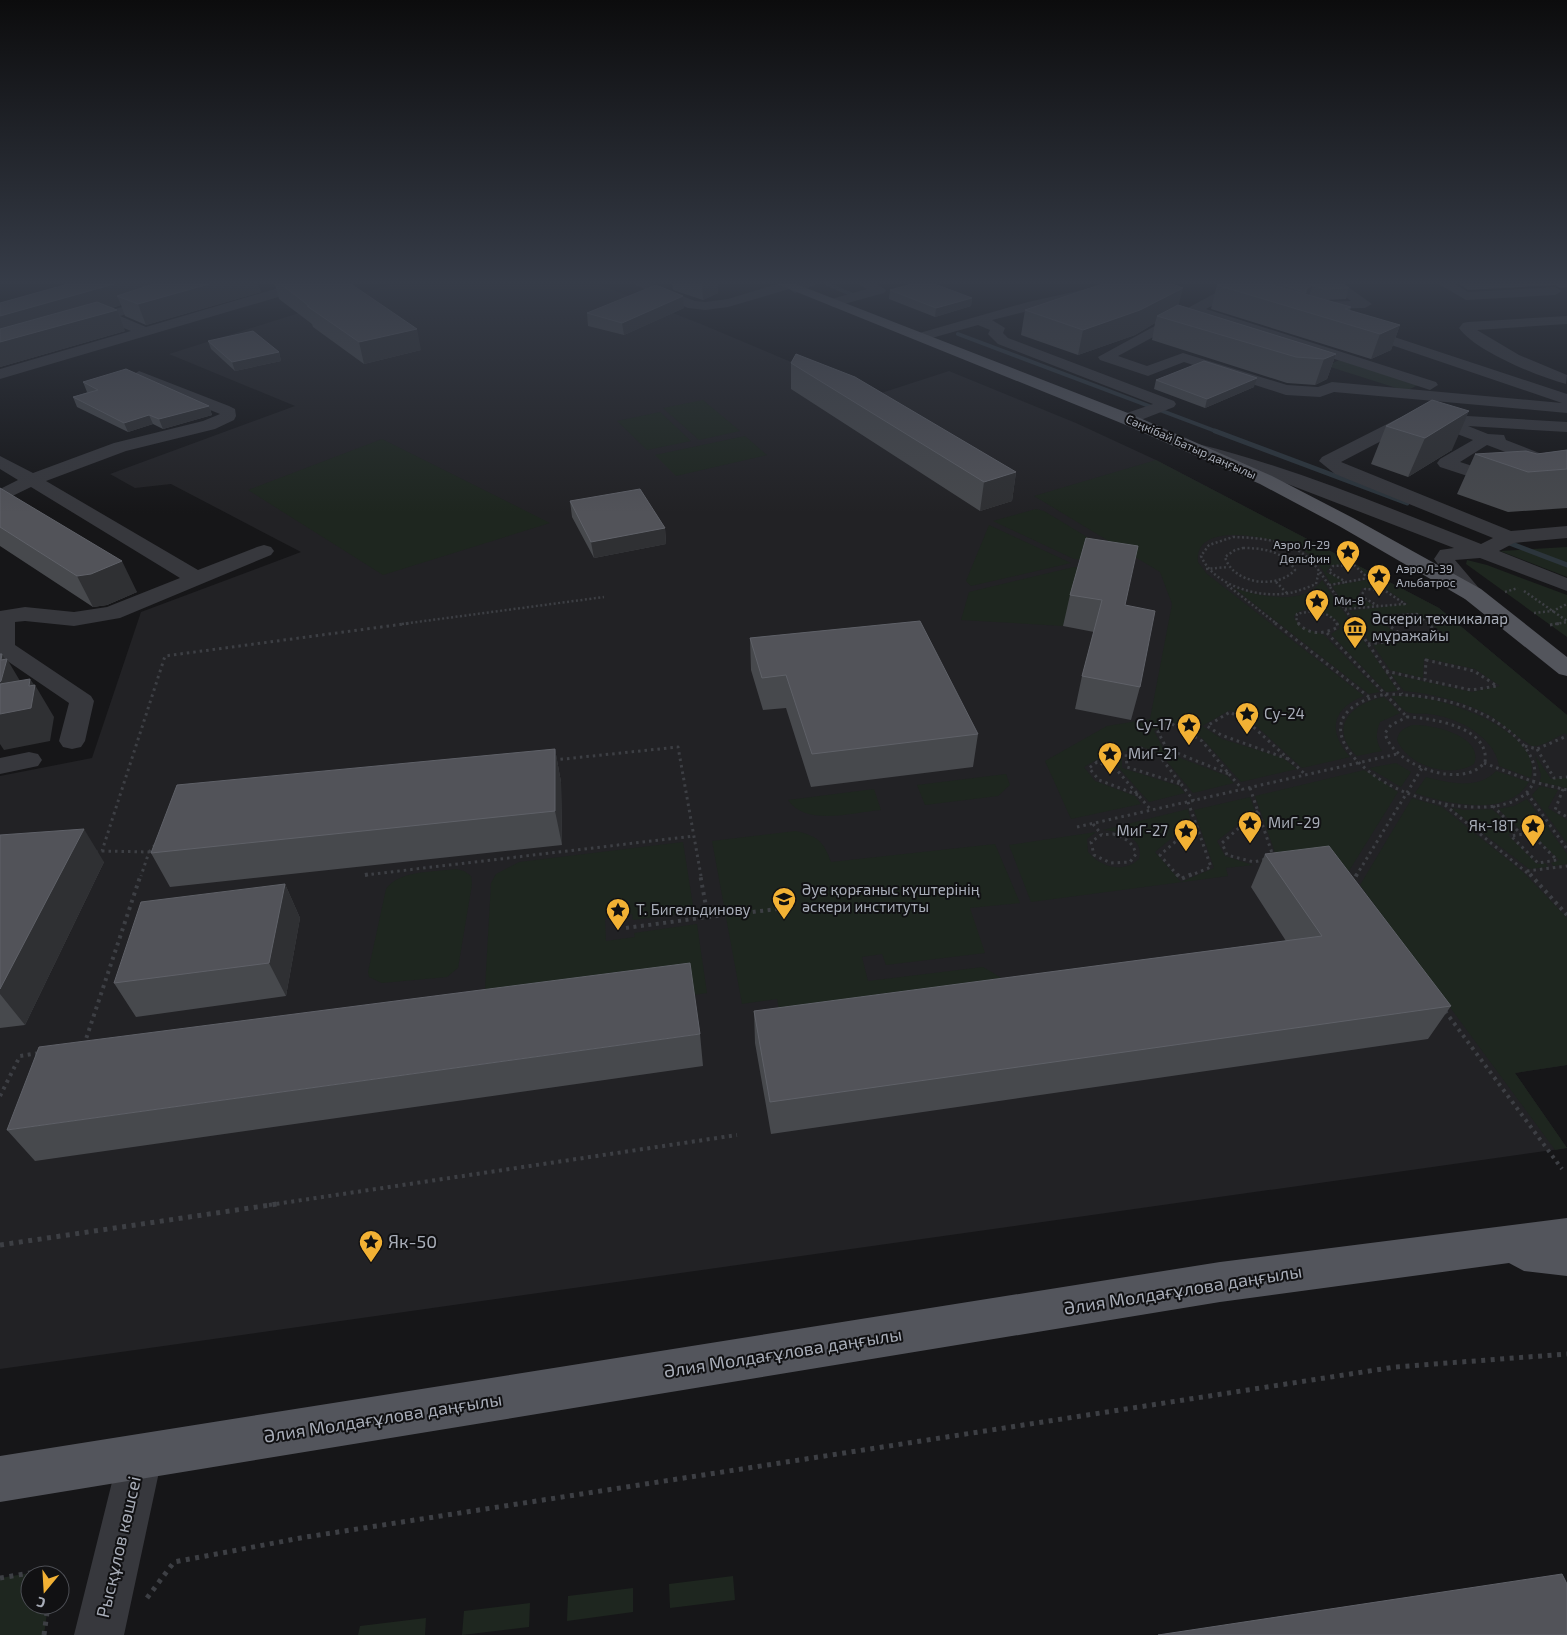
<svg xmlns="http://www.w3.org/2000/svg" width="1567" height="1635" font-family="'Exo 2',sans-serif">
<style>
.built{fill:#222225}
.green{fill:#1e261f}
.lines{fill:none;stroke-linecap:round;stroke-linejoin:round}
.stream-far1{stroke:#2c353c;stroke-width:4}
.stream{stroke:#2c353c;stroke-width:5}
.path-far3{stroke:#3d3f44;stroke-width:2.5;stroke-dasharray:2 2.5;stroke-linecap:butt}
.path-far2{stroke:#3d3f44;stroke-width:3;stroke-dasharray:2.5 4;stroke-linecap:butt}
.path-far1{stroke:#3d3f44;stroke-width:4;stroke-dasharray:3 4.5;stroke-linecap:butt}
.path{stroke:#3d3f44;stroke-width:5;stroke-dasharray:4 5.5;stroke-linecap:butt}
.minor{fill:#37383d;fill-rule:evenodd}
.major{fill:#53555c;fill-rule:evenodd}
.wall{fill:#47494d}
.shaded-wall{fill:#2f3033}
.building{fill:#525359;stroke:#5f6168}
.labels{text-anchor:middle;stroke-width:4;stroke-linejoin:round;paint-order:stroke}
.far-street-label{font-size:12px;fill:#a8adb8;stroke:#111113}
.far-poi-label{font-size:12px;fill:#a8adb8;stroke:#111113;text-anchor:start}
.poi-label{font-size:15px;fill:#a8adb8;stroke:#111113;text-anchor:start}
.near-poi-label{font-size:18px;fill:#a8adb8;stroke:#111113;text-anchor:start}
.near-street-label{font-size:18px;fill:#a8adb8;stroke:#111113}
</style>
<rect width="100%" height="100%" fill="#161618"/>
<path class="built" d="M391,284h207l103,40 171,72 77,-25 127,52 80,37 283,148 128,107v350l-52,8 52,75 -1567,221v-593l92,-18 49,-146 160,-60 -130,-68 -36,4 -25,-14 185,-68 -126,-52z"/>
<path class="green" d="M1339,360l79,25 -12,6 -79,-25z
M703,400l37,31 -41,9 -36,-32z
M660,412l31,29 -44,9 -30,-29z
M745,436l22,19 -91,21 -21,-21z
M382,439l168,84 -167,52 -135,-85z
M1156,460l283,148 128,107v20l-2,-2c-9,4 -23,14 -32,13 -5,0 -35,-26 -44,-31 -27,-14 -55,-21 -85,-24l-13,-17 81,18 28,-6 -25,-17 -51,-11 -1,20 -33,-8 -17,-25 72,-10 -28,-22 -30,1 -4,9 19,15 -32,4 -21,-31 59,-7 -24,-16h-22l-4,8 16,10 -27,2 -15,-22 39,-7 -16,-15 -24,1 -5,7 17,9 -12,3c-7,-11 -13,-24 -24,-31 -20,-13 -114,-37 -109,9l9,12 157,122c-32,12 -37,35 -14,61l-48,11 -52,-48 -20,-10 -28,16 20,13 61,19 14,11 -56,13 -39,-44 -30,-17 -18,10 11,21 62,24 7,7 -41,10 -33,-40 -21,-7 -17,6v16l57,18 6,7 -36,9 -32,-36 -19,-7 -14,8 11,14 40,15 6,8 -70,15 -26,-58 62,-35 43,-7 22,-115 -12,-32 -126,-76z
M1036,509l8,2 86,52 -56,-4 -81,-38z
M989,525l82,38 -100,23 -5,-5z
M1567,547v30l-67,-26z
M1467,560l20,5 80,30v42l-101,-73z
M1074,567l6,1 -17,58 -102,-6 8,-28z
M1322,580l76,111 -12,1 -55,-58 9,-6 -2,-7c-10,-8 -36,-19 -44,-4l6,10 24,8 56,57 -11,2 -135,-106c24,8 71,19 88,-8z
M1391,696c13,0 25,0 38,3 32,6 113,36 102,79l-32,-12c-4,-28 -39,-47 -64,-51 -8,-2 -21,0 -28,-3 -5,-2 -12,-12 -16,-16z
M1384,697l16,16 -20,9c-4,11 -5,19 2,29l-25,5c-30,-29 -5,-53 27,-59z
M1413,725c19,-1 72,11 61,39 -24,15 -66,2 -77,-24 2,-10 7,-12 16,-15z
M1535,755l16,24 16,-1v10l-27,-6 1,-7z
M1396,763l15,9 -10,15 -32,-19z
M1364,770l34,22 -54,87 -66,-18 -23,-65z
M1496,771l33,11c-21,36 -82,22 -114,11l11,-16c22,6 53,13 70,-6z
M1006,774l4,11 -12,11 -73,9 -8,-20z
M1540,786l18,4 -10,18 19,12v23l-35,-48z
M874,789l7,21c-27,2 -75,17 -93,-10z
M1250,797l5,14 -38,30 8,15 28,9 -27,3 2,8 -197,26 -22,-57 87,-13 -9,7 1,13c13,15 35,22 51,7 6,-22 -20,-28 -36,-29l85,-21 3,13 -36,30 26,30 33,-14 -20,-58z
M1412,798l30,9 81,65 44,46v147l-52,8 52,75 -12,2 -195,-265z
M1527,799l40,55v10l-13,2 -3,-3 8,-3 -30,-30 -7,1 -24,-22 16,-3z
M1451,808l15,2 26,-1 24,22 -8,4 29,29 8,-1 3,4 -19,2z
M796,831c22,5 28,11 35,31l164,-18 25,59 -50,5 15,45 -99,12 -4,-11 -20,3 6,24 115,-14 17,10 5,11 -224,31 -4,-20 -35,5 -30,-163z
M683,842l11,70 -61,8 -1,-6 -27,4 1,23 29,-4 -1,-4 63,-9 10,69 -224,31 8,-141 5,-9 23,-12z
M456,869l8,2 7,5 1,8 -14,84 -11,9 -65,6 -13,-6 -1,-5 18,-83c13,-19 49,-17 70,-20z
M36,1572l5,3h-11v30h18l-4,30h-44v-57z
M733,1576l2,24 -65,8 -1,-24z
M633,1588v24l-66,9 1,-25z
M530,1603l-1,24 -67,8 2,-24z
M426,1618l-1,17h-67l2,-9z"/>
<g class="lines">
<path class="stream-far1" d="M827,284l26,11
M958,334l260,98"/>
<path class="stream" d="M1215,431l192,72
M1504,541l63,24"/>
<path class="path-far3" d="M1233,537c33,1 67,4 86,34l-3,13c-7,3 -15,6 -22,8 -31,8 -80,-5 -93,-36l8,-11z
M1243,548c20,0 41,3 52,22 -18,20 -62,14 -70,-13l10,-7z
M1290,562l21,-2
M1354,565l14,13 -22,4 -17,-10 4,-6z
M1206,569l22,-2
M1320,572l35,52
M1276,582l12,12
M1227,585l50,39
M1329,585l17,-3
M1524,591l43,30
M1505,592l13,-4
M1345,609l60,-5 -21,-14 -19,-1 -4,7 17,10
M1534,613l19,-2 14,-7
M402,624l202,-27
M1299,624l-3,-6 1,-4c14,-4 32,-4 40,10
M1388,624l-2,-1 4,-7 27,-2 12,10
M1555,624l12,-2"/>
<path class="path-far2" d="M1275,623l94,74
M1298,623c11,13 27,11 40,4l-1,-4
M1354,623l48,71
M1386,623l21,16
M1550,625l12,-2
M1327,633l80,84
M1368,644l73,-9 -14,-12
M1426,660l48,11 23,15 -26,4 -46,-10z
M1386,671l39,9
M1386,694c39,1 79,7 112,29 58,38 46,87 -25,84 -30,-1 -60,-9 -87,-24 -48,-28 -72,-74 0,-89z
M1407,717c25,1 83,10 78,45 -22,29 -93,3 -100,-29l6,-8z
M1172,724l30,17 27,33 -62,-25 -9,-17z
M1525,746l12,3 30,-13
M1140,748l18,6 23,30 -54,-17 -1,-13z
M1537,749l17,29 13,-1
M1288,759l-67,-24 -14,-9 23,-14 19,11 57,52
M554,760l124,-13 23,129
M1484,763l50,19 33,8
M1229,774l14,16
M1181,784l13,17
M1250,788l23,68
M1563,789l-8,21 12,7
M1527,793l40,56
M1138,795l-39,-15 -10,-12 8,-6 19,7 35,41
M1188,802l8,22
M1445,805l86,71
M1493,806l28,28
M1258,811l-36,32 5,12 27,7 12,-3
M1093,824l9,11
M1077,827l320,-73
M1530,833l27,27 -19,3 -27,-27z
M1113,834c11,3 20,8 23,20l-6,8 -19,1 -17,-8 -3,-13 10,-7z
M102,851l47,1 -8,24
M95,852l7,-1 63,-195 246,-33
M149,852l6,-7
M1527,871l40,-5
M365,875l329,-39
M1178,876l-18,-21 36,-31
M1189,876l22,-9 -15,-43
M1356,876l66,-108"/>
<path class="path-far1" d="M1177,874l4,5 11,-5
M1530,874l37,41
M365,875l5,-1
M1352,883l5,-9
M708,917l70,-8
M626,928l82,-11 -8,-43
M1445,1011l117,158
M84,1045l57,-171
M0,1096l20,-40 19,-3
M269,1205l468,-70"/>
<path class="path" d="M0,1245l277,-41
M0,1578l36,-6 5,3
M147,1598l27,-36 132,-25 1089,-170 172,-13
M44,1635l4,-30"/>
<path class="minor" d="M200,284h22l-102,32 26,11 129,-38h10l2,3 -2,3 -285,84v-10l131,-38 -25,-10 -23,6 -5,-1 -2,-3 2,-3z
M633,284h19l43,17 10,1 23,-3 49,-15h40l-22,9 -6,-4 -61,18 -23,3 -17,-2z
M859,284h18l9,6 -2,3 -51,14 -7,-4 2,-3 39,-11z
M1109,284h43l-6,4 -57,8 -97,24 13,8 -2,5 5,5 166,63 2,3 -2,3 -41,16h-12l-2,-4 2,-4 32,-11 -155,-60 -10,-10 2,-4 -12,-5 -57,16 -7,-4 2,-3 112,-32z
M1237,284l15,4 2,3 -7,4 -10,-3 -31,17 230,73 2,3 -8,5 -6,-2 -228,-74 -78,42 29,10 36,-13 104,32 31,2 14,-5 230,21 -209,-71 -2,-3 2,-3 5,-1 209,69v19l-233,-21 -14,5 -34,-2 -102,-33 -36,14 -48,-16 -2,-3 132,-72z
M1278,284h15l27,18 31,-1 -21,-16 14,-1 28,20 -7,4 -53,1z
M1439,284h16l13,8 87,-5 7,4 -7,4 -89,5z
M1567,316v8l-90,6 42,25 48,20 -1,9c-27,-7 -91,-33 -107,-56l4,-5 5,-1z
M139,371l90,35 6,3 1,7 -2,4 -19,9 -89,22 -80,30 152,89 59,-23 7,-2 7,2 3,4 -3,4 -151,63 -46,8 -49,-5 -10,1v23l76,51 3,5 -9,40 -4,6 -9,2 -9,-2 -4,-6 10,-38 -69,-47v-45l25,-4 49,5 33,-5 73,-29 -149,-91 -31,15v-13l18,-9 -18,-11v-13l33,17 81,-30 89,-22 17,-7 -86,-35 -3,-3z
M1434,414l133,8v10l-99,-6 20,8 16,1 2,5 61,24v11l-80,-30 -27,17 50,16 3,4 -3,4h-12l-58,-19 -3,-4 3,-4 33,-19 -45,-17 -2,-4 2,-4z
M1417,415l6,1 2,4 -2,4 -13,2 -69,36 170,69 56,-5v12l-53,5 -15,8 68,27v13l-87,-33 -25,2 29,34 -3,5 -8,1 -8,-1 -31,-40 6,-9 14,-2 -169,-65 -93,-30 -3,-4 3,-4 6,-1c97,24 191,64 283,100l12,-6 -158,-64 -16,-13 3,-4 77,-39z
M29,752l9,2 4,6 -4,6 -38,8v-16z
M140,1436l16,6 6,16 -38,177h-50l44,-177 6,-16z"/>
<path class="major" d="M777,284h19l337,131 139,61 81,42 128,71 86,68v19l-8,-2 -94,-75 -126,-73 -79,-42 -139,-61z
M1567,1218v58l-43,-5 -15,-8 -289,39 -1220,200v-46l1220,-194z"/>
</g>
<path class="wall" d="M68,284h190l3,8 -115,33 -21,-9 -4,-11 -9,3 13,23 -125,36v-64z
M274,284h77l70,66 -57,14 -51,-37 -1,-3 -33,-25 -4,-14z
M672,284h46v9l-15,7 -30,-10z
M1218,284h126l5,4 -3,11 -21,1 26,7 -1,4 50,14 -9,25 -20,9 -160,-50 6,-24z
M1459,284h108v3l-7,1 -5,-3 -87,5z
M890,290l82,8 -1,8 -36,11 -46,-18z
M1179,305l157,49 -9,25 -12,6 -28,-2 -135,-43 3,-17 -20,12 -57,20 -57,-20 4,-25z
M684,308l-60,27 -36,-9 -1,-13z
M208,341l71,11 2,9 -46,10 -24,-22z
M791,363l225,109 -4,29 -32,10 -189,-122z
M1156,380l98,7 -49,21 -51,-19z
M83,382l126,24 3,9 -49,14 -10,-5 -25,8 -51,-25 -4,-10 15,-5h-1z
M1432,400l20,50 -44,27 -37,-13 15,-38z
M1567,450v58l-59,4 -51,-18 18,-40h62z
M0,488l137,104 -30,13 -14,2 -93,-61z
M570,501l95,27 1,16 -72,14 -22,-41z
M1086,538l39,67 15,82 -9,33 -56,-11 7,-33 12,-44 -31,-6 7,-31z
M750,638l228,96 -5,33 -162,20 -25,-79 -23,2 -12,-40z
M555,749l6,33 1,63 -392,42 -19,-34z
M0,835l104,27 -79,163 -25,3z
M1265,854l186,152 -23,33 -657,95 -16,-91 -1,-32 532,-70 -35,-54z
M285,884l15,34 -14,78 -150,21 -22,-34z
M700,1034l3,32 -668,95 -28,-31z"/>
<path class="shaded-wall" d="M114,284h78l-75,12 4,9 -121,35v-24z
M209,284h49l3,8 -115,33 -8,-21z
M702,284h16v9l-15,7z
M1313,285l-4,11 -5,3 2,-6v-4z
M1183,288l-6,23 -20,5 -2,7 -20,12 -57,20 5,-25z
M683,296l1,12 -60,27 -2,-12z
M972,298l-1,8 -36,11 1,-9z
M117,310l8,21 -125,36v-25z
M1400,325l-9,25 -20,9 9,-25z
M417,329l4,21 -57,14 -5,-22z
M279,352l2,9 -46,10 -3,-9z
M1336,354l-9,25 -12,6 9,-26z
M1257,378l-3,9 -49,21 2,-9z
M209,406l3,9 -49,14 -4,-10z
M1469,411l-17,39 -44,27 17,-39z
M149,415l4,9 -25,8 -4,-9z
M1016,472l-4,29 -32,10 4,-29z
M665,528l1,16 -72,14 -3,-16z
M122,561l15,31 -30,13 -14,2 -16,-31z
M2,654l4,7 1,-2 19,32 3,-5 1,-7 5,7v-1l19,32 -4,24 -46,9 -4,-6v-62l1,-22z
M555,749l6,33 1,63 -7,-34z
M84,829l20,33 -79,163 -25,-31v-5z
M285,884l15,34 -14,78 -17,-33z"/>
<path class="building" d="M68,284h46l-114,32v-13z
M153,284h56l-71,20 -21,-8z
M281,284h70l66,45 -58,13 -52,-36h2z
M912,284h23l37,14 -36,10 -46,-18z
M1102,284h70l11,4 -43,22 -57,20 -58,-20z
M1218,284h51l82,23 -6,2 55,16 -20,9 -163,-49z
M1281,284h63l5,4 -25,1 -11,-4 -7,4v4z
M656,285l27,11 -61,27 -35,-10z
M97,302l20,8 -117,32v-13z
M1178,305l158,49 -12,5 -28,-2 -139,-41z
M253,331l26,21 -47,10 -24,-21z
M796,354l59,23 161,95 -32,10 -193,-119z
M1204,361l53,17 -50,21 -51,-19z
M126,369l83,37 -50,13 -10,-4 -25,8 -51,-26 25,-7 -15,-8z
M1432,400l37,11 -44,27 -39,-12z
M1567,450v19l-39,3 -53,-18 51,-3 11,3z
M0,488l122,73 -31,13 -14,2 -77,-49z
M640,489l25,39 -74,14 -21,-41z
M1086,538l52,8 -13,59 30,6 -15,76 -58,-11 20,-76 -32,-5z
M920,621l58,113 -166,20 -26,-79 -24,3 -12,-40z
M0,654h2l-1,6 6,-1 -6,22 -1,1z
M30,679l-1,7 6,-1 -4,23 -31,6v-30z
M555,749v62l-404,42 26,-68z
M84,829l-84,160v-154z
M1329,846l122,160 -681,96 -16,-91 568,-75 -57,-82z
M285,884l-16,79 -155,20 27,-81z
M690,963l10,71 -693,96 32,-83z
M1562,1574l5,10v51h-409z"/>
<linearGradient id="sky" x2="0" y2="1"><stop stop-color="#0c0c0d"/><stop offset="0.55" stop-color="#363c48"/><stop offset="1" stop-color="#363c48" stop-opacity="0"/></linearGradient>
<rect width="1567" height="513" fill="url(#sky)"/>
<defs>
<g id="sight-pin" transform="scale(1.25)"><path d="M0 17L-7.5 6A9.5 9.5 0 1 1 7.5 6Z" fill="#f2b134" stroke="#111113"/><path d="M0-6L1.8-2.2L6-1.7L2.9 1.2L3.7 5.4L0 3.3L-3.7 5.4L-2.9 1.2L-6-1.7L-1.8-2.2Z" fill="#111"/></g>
<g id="museum-pin" transform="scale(1.25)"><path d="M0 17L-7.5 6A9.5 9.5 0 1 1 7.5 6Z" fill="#f2b134" stroke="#111113"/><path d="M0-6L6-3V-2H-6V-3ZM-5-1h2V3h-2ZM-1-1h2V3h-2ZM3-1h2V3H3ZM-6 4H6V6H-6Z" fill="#111"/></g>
<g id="university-pin" transform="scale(1.25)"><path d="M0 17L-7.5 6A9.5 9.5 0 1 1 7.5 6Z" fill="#f2b134" stroke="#111113"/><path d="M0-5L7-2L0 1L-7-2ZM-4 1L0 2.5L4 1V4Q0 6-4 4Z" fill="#111"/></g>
</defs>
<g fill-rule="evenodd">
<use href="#sight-pin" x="1348" y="552"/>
<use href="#sight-pin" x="1379" y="576"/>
<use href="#sight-pin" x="1317" y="601"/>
<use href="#museum-pin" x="1355" y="628"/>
<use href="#sight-pin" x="1247" y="714"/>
<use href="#sight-pin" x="1189" y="725"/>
<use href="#sight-pin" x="1110" y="754"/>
<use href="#sight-pin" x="1250" y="823"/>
<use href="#sight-pin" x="1533" y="826"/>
<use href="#sight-pin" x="1186" y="831"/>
<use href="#university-pin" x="784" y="899"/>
<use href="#sight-pin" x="618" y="910"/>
<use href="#sight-pin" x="371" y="1242"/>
</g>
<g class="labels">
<g class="far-street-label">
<text transform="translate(1191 447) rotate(24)" y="4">Сәңкібай Батыр даңғылы</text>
</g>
<g class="far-poi-label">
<text x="1330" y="549" text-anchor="end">Аэро Л-29<tspan x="1330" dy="14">Дельфин</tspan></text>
<text x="1396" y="573">Аэро Л-39<tspan x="1396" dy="14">Альбатрос</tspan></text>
<text x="1334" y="605">Ми-8</text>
</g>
<g class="poi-label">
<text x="1372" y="624">Әскери техникалар<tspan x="1372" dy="17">мұражайы</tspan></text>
<text x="1264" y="719">Су-24</text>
<text x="1172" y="730" text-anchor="end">Су-17</text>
<text x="1128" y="759">МиГ-21</text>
<text x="1268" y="828">МиГ-29</text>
<text x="1516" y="831" text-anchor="end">Як-18Т</text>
<text x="1168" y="836" text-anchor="end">МиГ-27</text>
<text x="802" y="895">Әуе қорғаныс күштерінің<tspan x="802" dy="17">әскери институты</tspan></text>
<text x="636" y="915">Т. Бигельдинову</text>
</g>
<g class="near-poi-label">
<text x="388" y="1248">Як-50</text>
</g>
<g class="near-street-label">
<text transform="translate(1183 1290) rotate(-9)" y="6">Әлия Молдағұлова даңғылы</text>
<text transform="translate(783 1353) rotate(-9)" y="6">Әлия Молдағұлова даңғылы</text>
<text transform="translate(383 1418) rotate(-9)" y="6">Әлия Молдағұлова даңғылы</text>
<text transform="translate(119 1547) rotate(-77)" y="6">Рысқұлов көшсеі</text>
</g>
</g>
<g transform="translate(45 1590) rotate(198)"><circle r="24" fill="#111113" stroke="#4d4f55"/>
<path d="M0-4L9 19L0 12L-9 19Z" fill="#f2b134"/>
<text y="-8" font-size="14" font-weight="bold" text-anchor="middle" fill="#a8adb8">С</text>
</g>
</svg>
